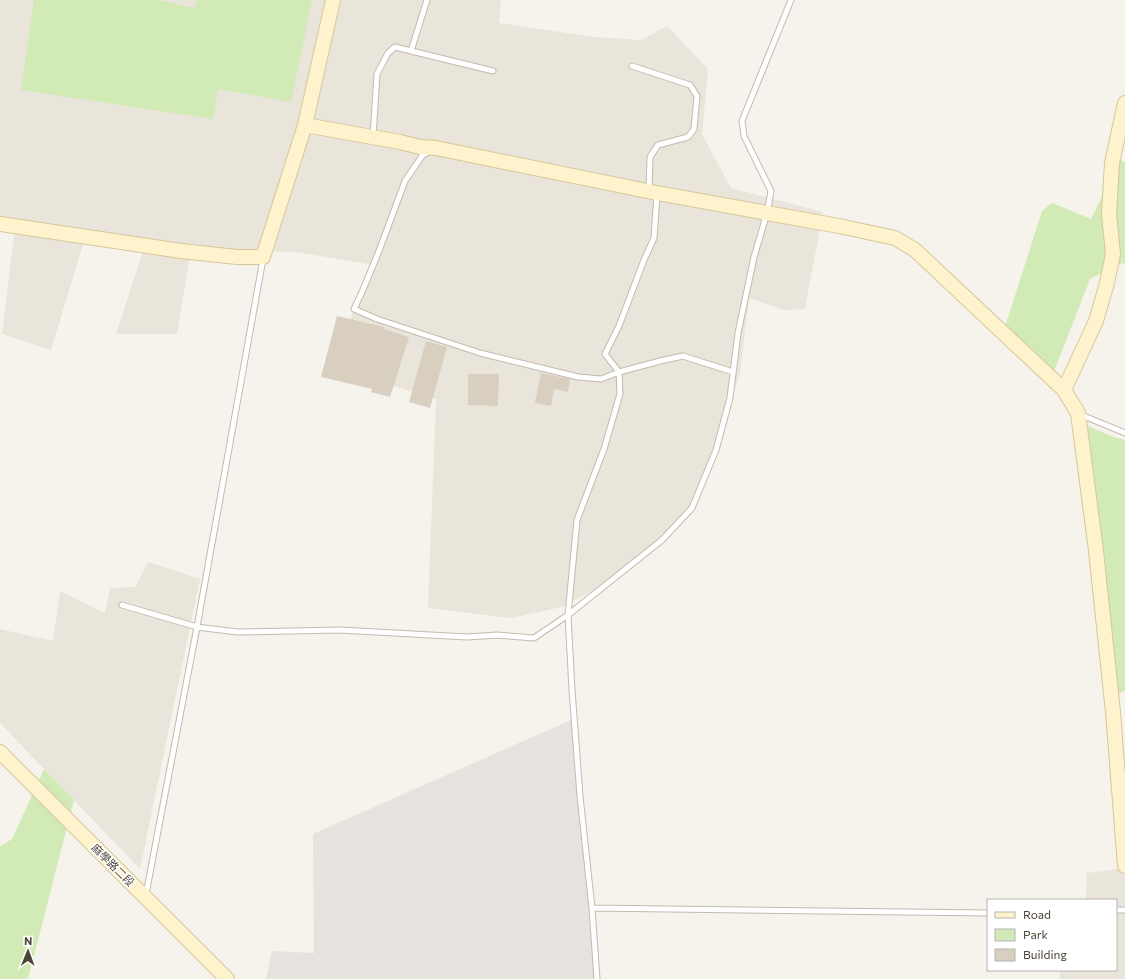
<svg xmlns="http://www.w3.org/2000/svg" width="1125" height="979" font-family="Commissioner,'Noto Sans TC',sans-serif">
<style>
.residential{fill:#eae5da}
.industrial{fill:#e6e2dd}
.green{fill:#d2eab5}
.building{fill:#d8cfc1}
.lines{fill:none;stroke-linecap:round;stroke-linejoin:round}
.lane-casing{stroke:#c2bbae;stroke-width:7}
.secondary-casing{stroke:#d6c79b;stroke-width:16}
.lane{stroke:#fff;stroke-width:5}
.secondary{stroke:#fff3cd;stroke-width:14}
.labels{text-anchor:middle;stroke-width:3;stroke-linejoin:round;paint-order:stroke}
.street-label{font-size:11px;fill:#4b4439;stroke:#fff}
</style>
<rect width="100%" height="100%" fill="#f6f3ec"/>
<path class="residential" d="M0,0h501l-2,23 96,14 46,3 26,-14 41,43 -6,65 29,54 92,24 -18,97 -21,1 -35,-12 -9,75 -46,136 -83,72 -49,26 -51,11 -83,-10 8,-209 -108,-33 47,-101 -79,-13 -105,-3 -14,85h-61l30,-92 -59,-11 -36,119 -49,-16 14,-115 -16,-1z
M148,562l52,17 -60,290 -140,-146v-94l53,12 7,-50 45,22 5,-25 25,-1z
M1125,868v111h-65v-9h56v-70h-30l1,-27z"/>
<path class="industrial" d="M571,720l24,259h-329l6,-28 42,2 -1,-119z"/>
<path class="green" d="M34,0h124l36,8 3,-8h115l-21,102 -73,-13 -5,30 -192,-29z
M1120,160l5,2v102l-3,-1 -32,16 -37,95 -48,-47 37,-116 10,-8 39,16z
M1073,420l41,17 11,3v250l-13,8z
M44,769l30,31 -46,179h-28v-133l12,-7z"/>
<path class="building" d="M337,316l47,11v2l25,8 -19,60 -19,-5 1,-3 -51,-12z
M426,341l21,6 -17,61 -21,-6z
M541,373l29,6 -2,13 -14,-3 -3,17 -16,-3z
M468,374h31l-1,32 -30,-1z"/>
<g class="lines">
<g class="lane-casing">
<path id="lane" d="M411,51l16,-51
M632,66l58,19 7,11 -3,33 -6,8 -30,8 -8,12 -1,33
M373,136l4,-62 11,-21 7,-6 98,24
M430,151l-8,5 -17,25 -26,70 -17,41 -8,17 23,10 103,34 98,24 23,2 18,-7 45,-12 19,-4 50,16
M1079,414l46,19
M122,605l75,22 40,5 103,-2 127,7 30,-2 37,3 34,-23 94,-75 30,-32 24,-58 14,-52 8,-65 16,-76 13,-44 4,-22 -27,-55 -2,-15 49,-121
M146,894l51,-267 66,-368
M592,908l396,5
M1116,910h9
M597,979l-5,-71 -12,-112 -8,-106 -4,-75 9,-95 27,-71 16,-55 -1,-22 -14,-18 14,-28 25,-66 10,-22 3,-44"/>
</g>
<g class="secondary-casing">
<path id="secondary" d="M333,0l-28,125 95,17 20,5 16,1 221,45 182,33 56,12 20,12 149,140 14,23 18,138 17,161 12,154
M0,224l181,27 56,6h26l42,-132
M1064,390l32,-69 11,-38 6,-29 -4,-40 3,-51 13,-60
M0,752l227,227"/>
</g>
<use href="#lane" class="lane"/>
<use href="#secondary" class="secondary"/>
</g>
<g class="labels">
<g class="street-label">
<text transform="translate(113 865) rotate(45)" y="4">麻學路二段</text>
</g>
</g>
<rect x="987" y="899" width="130" height="72" fill="#ffffff" stroke="#b7b4b0"/>
<rect x="995" y="912" width="20" height="6" fill="#fff3cd" stroke="#b7b4b0"/>
<text x="1023" y="919" font-size="12" fill="#4b4439">Road</text>
<rect x="995" y="929" width="20" height="12" fill="#d2eab5" stroke="#b7b4b0"/>
<text x="1023" y="939" font-size="12" fill="#4b4439">Park</text>
<rect x="995" y="949" width="20" height="12" fill="#d8cfc1" stroke="#b7b4b0"/>
<text x="1023" y="959" font-size="12" fill="#4b4439">Building</text>
<g transform="translate(28 951) rotate(1)" stroke="#ffffff" stroke-width="3" paint-order="stroke">
<path d="M0-3L7 15L0 10L-7 15Z" fill="#4b4439"/>
<text y="-6" font-size="11" font-weight="bold" text-anchor="middle" fill="#4b4439">N</text>
</g>
</svg>
